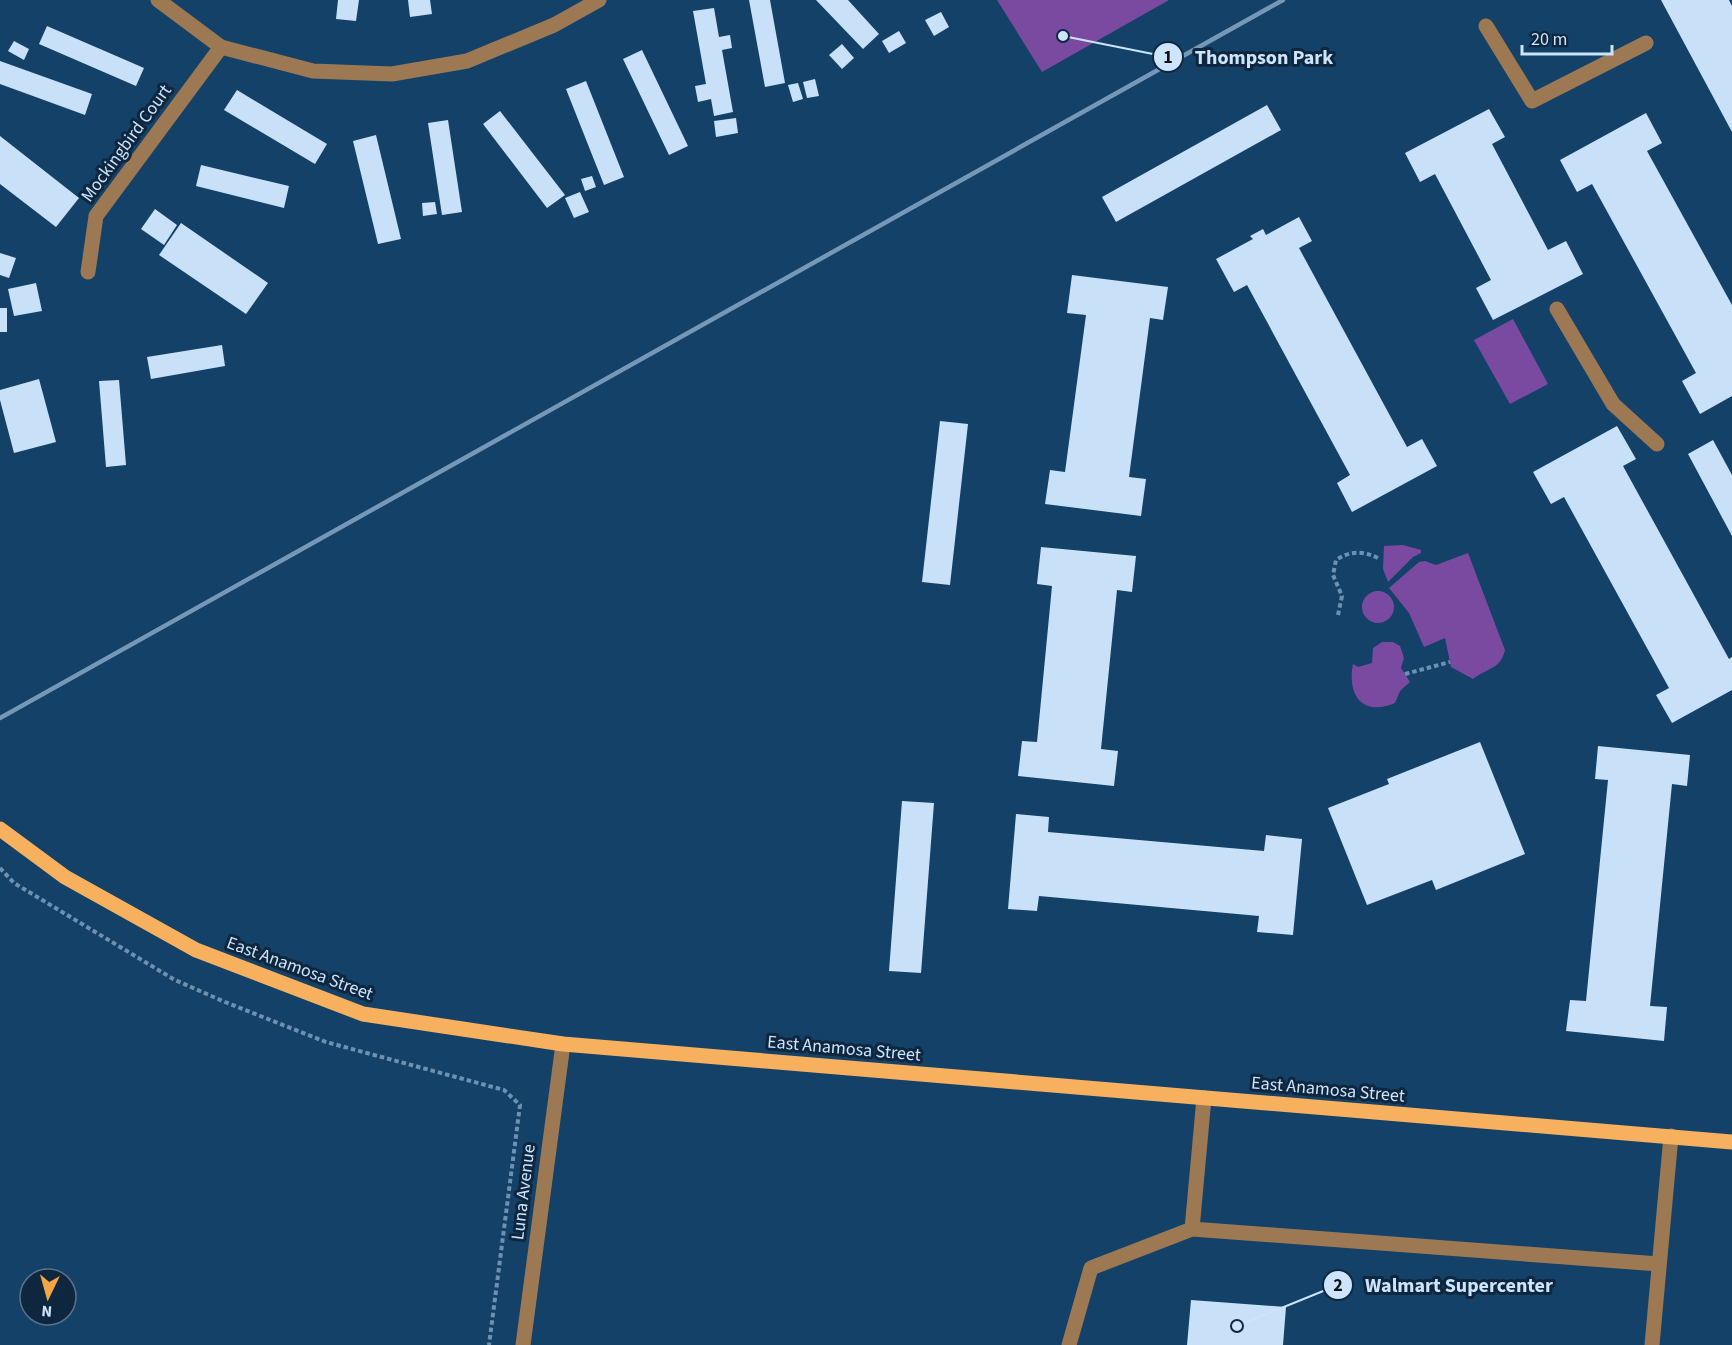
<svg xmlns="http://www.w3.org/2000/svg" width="1732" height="1345" font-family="'Source Sans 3',sans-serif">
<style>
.green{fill:#7a4aa1}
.building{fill:#c8e1f8}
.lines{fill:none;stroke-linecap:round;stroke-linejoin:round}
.path{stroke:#6e91b1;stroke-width:4;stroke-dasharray:4.5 3;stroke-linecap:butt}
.minor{stroke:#9c7953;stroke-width:15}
.major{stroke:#f7b05e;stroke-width:15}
.rail{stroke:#7698b7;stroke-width:4.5}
.labels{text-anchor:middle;stroke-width:6;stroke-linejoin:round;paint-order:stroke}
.street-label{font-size:18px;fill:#cce4fc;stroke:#0e273e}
.leader{fill:none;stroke:#cce4fc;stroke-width:2}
.callout-dot{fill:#cce4fc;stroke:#0e273e;stroke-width:2}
.mark-label{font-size:18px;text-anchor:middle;font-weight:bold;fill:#111}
.callout-label{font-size:20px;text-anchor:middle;font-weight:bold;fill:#cce4fc;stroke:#0e273e;stroke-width:6;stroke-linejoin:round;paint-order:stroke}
</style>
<rect width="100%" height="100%" fill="#134168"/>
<path class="green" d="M997,0h172l-127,72z
M1513,319l35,65 -38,20 -36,-64z
M1403,545l18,5v3l-8,4 -25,25 -5,-13 1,-23z
M1468,553l37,97c-4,19 -18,18 -32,29l-22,-12 -6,-29 -21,9 -15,-34 -20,-25 30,-26 6,-1 11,4z
M1362 607a16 16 0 1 1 32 0a16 16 0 1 1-32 0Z
M1382,642h11l7,4 4,12 -3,10 9,14 -10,9 -5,12c-33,14 -48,-8 -42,-39l5,3 14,-4 1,-15z"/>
<path class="building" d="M338,0h21l-3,21 -20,-2z
M408,0h22l2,14 -22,3z
M749,0h21l15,83 -20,4z
M816,0h32l31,34 -16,15z
M1661,0h68l3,6v126z
M714,8l5,29 11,-2 2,13 -10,2 11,62 -19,4 -3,-17 -13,3 -3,-16 11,-2 -13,-73z
M941,12l8,15 -15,9 -9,-16z
M47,26l97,42 -8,18 -97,-42z
M899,31l7,12 -17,10 -7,-12z
M14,41l15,8 -5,11 -16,-9z
M842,44l12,14 -12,11 -13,-14z
M642,50l46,96 -19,9 -46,-96z
M0,61l92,33 -7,21 -85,-31z
M815,79l4,17 -12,2 -4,-16z
M586,81l38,96 -20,8 -38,-96z
M798,83l5,16 -10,3 -5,-17z
M237,90l90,54 -12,20 -91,-54z
M1267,105l14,25 -165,92 -14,-25z
M1489,109l16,28 -13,7 56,106 18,-9 17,33 -90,46 -17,-32 15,-8 -56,-106 -15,8 -15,-29z
M500,111l65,84 -18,13 -64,-84z
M1646,113l16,30 -15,8 85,154v91l-32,18 -18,-33 14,-8 -104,-189 -15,8 -17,-32z
M736,118l2,15 -22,4 -2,-16z
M448,120l14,92 -20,3 -14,-92z
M376,135l25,104 -23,5 -25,-103z
M0,136l79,62 -23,29 -56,-43z
M201,165l88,21 -5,22 -88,-22z
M592,176l4,11 -11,4 -4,-12z
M580,192l9,20 -15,6 -9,-20z
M435,202l2,12 -14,2 -1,-13z
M155,209l22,16 -13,20 -23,-16z
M1299,217l13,24 -13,7 108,199 15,-8 15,27 -85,46 -15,-29 13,-8 -103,-190 -13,7 -18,-33 37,-20 -3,-3 13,-7 3,6z
M181,223l87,60 -22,31 -87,-59z
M0,253l16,5 -7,20 -9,-3z
M1072,275l96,12 -5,33 -13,-2 -21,159 17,2 -5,37 -96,-12 5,-34 15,2 21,-157 -19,-2z
M36,283l6,28 -28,5 -6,-27z
M0,308h7v24h-7z
M222,345l3,21 -74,13 -4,-22z
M39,379l17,63 -42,11 -14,-53v-10z
M119,380l7,85 -20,2 -7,-86z
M940,421l28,3 -18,161 -28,-3z
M1617,426l19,33 -13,7 106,193 3,-2v33l-60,33 -16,-28 13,-7 -105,-191 -13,7 -18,-32z
M1713,440l19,35v61l-44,-82z
M1041,547l95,9 -4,36 -15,-2 -16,159 17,2 -4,35 -96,-10 4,-35 15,1 15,-156 -15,-2z
M1480,742l45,112 -89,36 -4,-10 -65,25 -39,-97 61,-24 -2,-5z
M1598,746l92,9 -3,31 -15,-2 -22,222 17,1 -3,34 -98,-10 4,-31 16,1 22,-221 -13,-1z
M902,801l32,2 -13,170 -32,-2z
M1016,814l33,3 -1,15 216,19 2,-16 36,4 -9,96 -36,-3 2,-16 -220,-20 -2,15 -29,-2z
M1191,1300l95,7 -3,38h-96z"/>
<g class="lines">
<path class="path" d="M1338,615l4,-19 -9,-21 3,-15c15,-10 28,-9 44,-1
M1405,674l45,-12
M0,868l14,15 161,97 50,22 101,40 178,48 16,15 -31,240"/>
<path class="minor" d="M158,0l63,47 92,24 79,3 75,-13 87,-36 45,-25
M1486,26l46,75 114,-58
M88,272l8,-56 125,-169
M1557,309l56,95 44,40
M1204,1098l-12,131 467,35
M523,1345l40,-301
M1069,1345l22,-77 101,-39
M1652,1345l19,-209"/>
<path class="major" d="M0,829l65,48 131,73 167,64 200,30 1169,98"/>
<path class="rail" d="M0,718l1283,-718"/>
</g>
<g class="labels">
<g class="street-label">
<text transform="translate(126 143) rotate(-54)" y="6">Mockingbird Court</text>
<text transform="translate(300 968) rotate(20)" y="6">East Anamosa Street</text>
<text transform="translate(844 1048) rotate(5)" y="6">East Anamosa Street</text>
<text transform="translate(1328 1089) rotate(5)" y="6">East Anamosa Street</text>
<text transform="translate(523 1192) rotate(-83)" y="6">Luna Avenue</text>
</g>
</g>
<path class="leader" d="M1063 36L1168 57M1237 1326L1338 1285"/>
<g class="callout-dot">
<circle cx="1063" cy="36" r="6"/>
<circle cx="1237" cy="1326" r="6"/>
<circle cx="1168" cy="57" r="15"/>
<circle cx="1338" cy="1285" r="15"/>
</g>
<g class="mark-label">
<text x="1168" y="63">1</text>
<text x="1338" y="1291">2</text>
</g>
<g class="callout-label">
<text x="1264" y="64">Thompson Park</text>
<text x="1459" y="1292">Walmart Supercenter</text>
</g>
<g transform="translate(48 1297) rotate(185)"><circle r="28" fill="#0e273e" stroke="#5a738a" stroke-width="1.5"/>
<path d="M0-4.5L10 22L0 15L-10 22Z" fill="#f3a443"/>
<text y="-9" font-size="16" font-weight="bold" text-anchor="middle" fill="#cce4fc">N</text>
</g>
<path d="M1522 45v9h90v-9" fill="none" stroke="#cce4fc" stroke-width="3"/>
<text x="1531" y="45" font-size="18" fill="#cce4fc" stroke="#0e273e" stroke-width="4.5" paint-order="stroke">20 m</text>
</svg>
